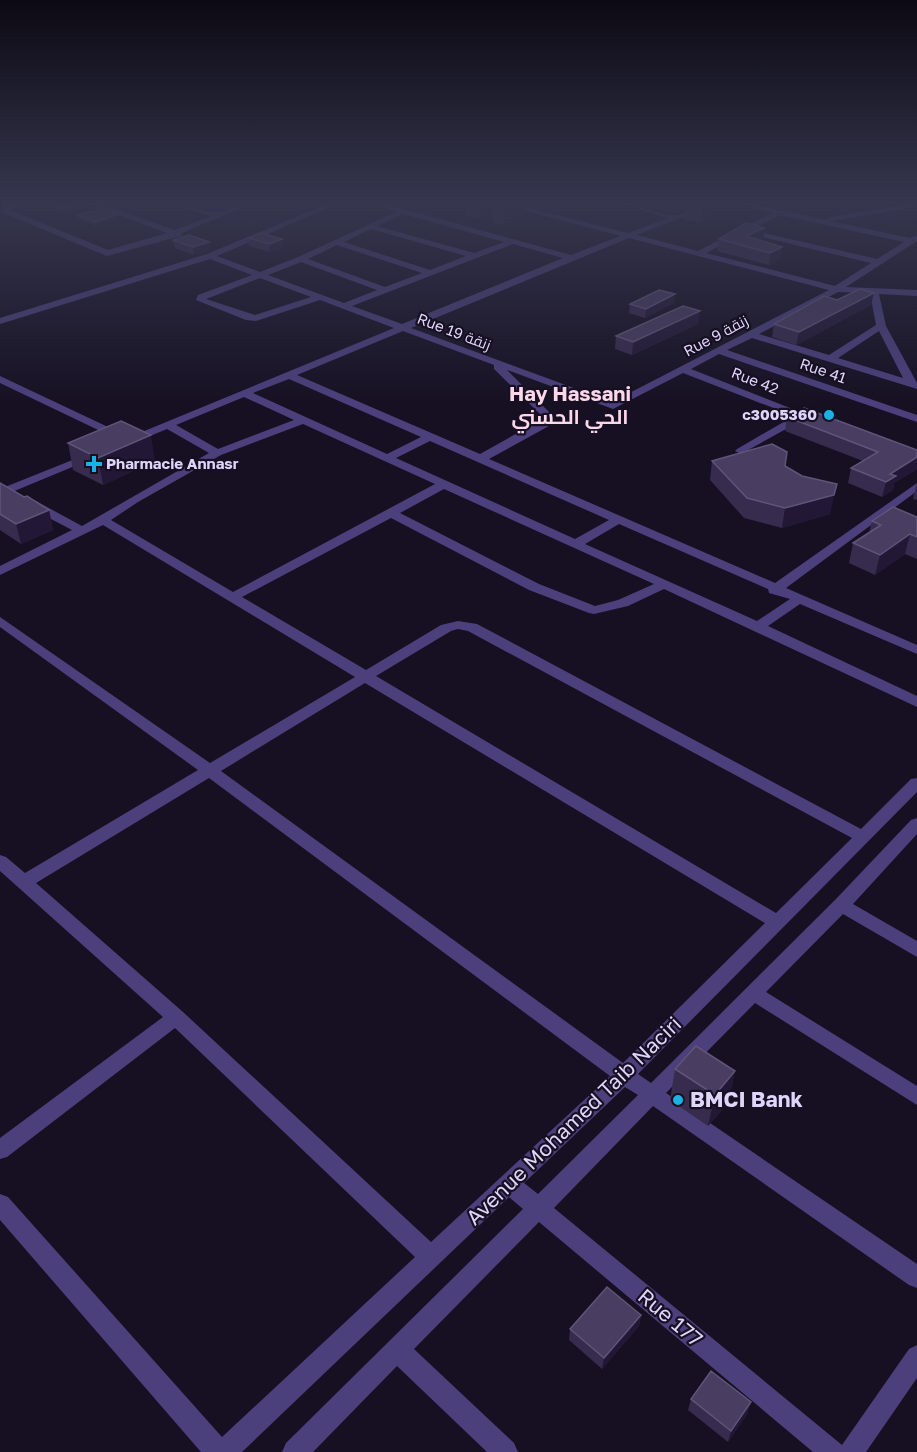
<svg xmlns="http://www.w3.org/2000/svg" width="917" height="1452" font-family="'Golos Text',Cairo,sans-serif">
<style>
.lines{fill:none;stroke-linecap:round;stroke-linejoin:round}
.minor{fill:#4b407c;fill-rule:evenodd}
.wall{fill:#372b4e}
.shaded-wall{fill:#221835}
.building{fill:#493d61;stroke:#605579;stroke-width:1.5}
.poi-dot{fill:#18b3e4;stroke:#161022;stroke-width:2}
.labels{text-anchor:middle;stroke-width:4.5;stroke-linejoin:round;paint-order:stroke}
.far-street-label{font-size:15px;fill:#dfd5fb;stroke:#161022}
.far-poi-label{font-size:15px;font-weight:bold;fill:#dfd5fb;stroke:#161022;text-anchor:end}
.far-district-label{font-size:20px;font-weight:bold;fill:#fbd7e9;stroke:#161022}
.near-poi-label{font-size:21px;font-weight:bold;fill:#dfd5fb;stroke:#161022;text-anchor:start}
.near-street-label{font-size:21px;fill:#dfd5fb;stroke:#161022}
</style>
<rect width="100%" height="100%" fill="#161022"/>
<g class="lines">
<path class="minor" d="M16,202h11l-17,8 98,40 59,-17 -83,-31h11l80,28 36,-14 -47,-14c18,0 39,11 53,11 13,-1 24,-11 38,-11l-73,31 -1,3 -74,20 -104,-43 2,-8z
M332,202h10l-125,54 43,16 38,-15 98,-45 -30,-10h12l193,53 49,-19 -127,-34h12l123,31 40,-15 -54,-16c21,0 41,13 61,13 15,0 29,-13 45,-13l-83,33 61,16 74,-38 -42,-11h14l82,18 3,-3 88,-14v4l-86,14 79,17 7,-3v6l-71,46 71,3v6l-38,-2 7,32 31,57v6l-165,-51 -25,12 190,65v7l-198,-68 -28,15 127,50 -5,3 -9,-3 -63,35 -6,-3 2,-2 57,-33 -111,-43 -70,36 -106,-39 48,48 -6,8 -60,33 286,124 142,-100v8l-131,97 131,57v9l-117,-50 -32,22 149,70v11l-253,-118 -36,17 -34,8 -5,-1 -60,-23 -138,-72 -149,79 124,73 75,-45 17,-4 19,3 384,205 50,-50 6,-1v14l-279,282 13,9 184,-183 76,-80 6,-2v16l-64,70 64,37v16l-74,-43 -77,78 151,94v19l-162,-102 -89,90 251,171v24l-8,-3 -256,-179 -99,102 288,237 67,-96 8,-4v33l-51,74h-53l-274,-230 -125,127 100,94 4,9h-31l-90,-86 -84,86h-31l4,-9 237,-234 -14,-12 -267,255h-41l-201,-232v-26l8,3 214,240 193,-180 -240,-229 -168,129 -7,2v-21l163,-121 -163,-146v-16l6,2 19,16 173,-103 -198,-143v-10l210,146 145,-86 -252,-152 -103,50v-9l72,-36 -44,-23v-6h8l46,25 127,-73 -42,-24 -34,14h-8v-4h-8l-117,-56v-7l125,59v4l269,-111 -74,-28 -64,21 -10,-1 -50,-20 2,-5 54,-20 -42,-16 -210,65v-6l207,-64zM403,214l101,28 -30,11 -97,-27zM780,215l124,27 -27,17 -126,-29zM371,229l95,27 -36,14 -86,-28zM744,233h1l126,30 -36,23 -129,-33zM629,238l200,52 -217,112 -201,-74zM513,244l50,14 -161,66 -50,-18zM337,245l85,28 -37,14 -77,-28zM301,262l76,28 -33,13 -76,-28zM260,278l51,19 -56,18 -49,-16zM838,292l32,1 6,32 -47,30 -70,-21zM403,331l91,34v4l50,49 -64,36 -183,-79zM879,331l24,47 -65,-20zM289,379l132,58 -34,17 -134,-61zM244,397l50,23 -76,29 -42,-24zM303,424l132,60 -202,108 -122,-72 27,-18 83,-47zM430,441l179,79 -34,19 -179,-81zM444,489l210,95 -36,16 -23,6 -56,-22 -139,-71zM619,524l149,65 1,4 21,6 -33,22 -172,-77zM458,629l10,2 384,207 -76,75 -400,-237 75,-45zM365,683l400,240 -142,140 -402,-292zM209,778l401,298 -179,166 -248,-230 -147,-129zM625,1087l13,8 -100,99 -14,-11z
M90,453l6,3 -2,2 -94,39v-8z"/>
</g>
<path class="wall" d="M466,202h69l-5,2 -5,-2 -1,14 -20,9 -11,-2v-10l-14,6 -13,-3z
M634,202h39l-1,1 -10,6z
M685,202h25l-2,17 -8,4 -17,-4z
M84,203l1,4 -22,6 -7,-3 -1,-4z
M78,215h39v4l-21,7 -17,-7z
M764,228l-1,11 -3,1 22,7 -1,12 -12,6 -52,-14 2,-12z
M249,238l34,9 -13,5 -21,-6z
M173,240l36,2 1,8 -16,5 -19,-7z
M674,303l-29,15 -16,-5 1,-9z
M871,305l-75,40 -24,-8 2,-13z
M698,324l-66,31 -17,-6 1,-13z
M787,417l130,33v19l-23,14 -1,7 -11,7 -34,-14 3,-15 12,-7 -78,-30z
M68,443l87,18 -52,24 -30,-15z
M712,461l73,5 45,48 -48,14 -38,-10 -34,-38z
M917,482v18l-4,-1z
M0,483l24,14 25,13 4,20 -32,14 -21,-14z
M917,517v42l-12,-5 -30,21 -26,-12 4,-20 16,-10 3,-12z
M675,1069l60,2 -7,32 -20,23 -38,-26z
M641,1315l-2,11 -37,43 -33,-29 1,-11z
M691,1399l57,14 -20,29 -40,-32z"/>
<path class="shaded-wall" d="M479,202h22h-8v11l-14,6z
M511,202h14l-1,14 -20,9 1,-20z
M662,202h11l-1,1 -10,6z
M704,202h6l-2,17 -8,4 2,-20z
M84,203l1,4 -22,6 -1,-4z
M117,215v4l-21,7 -1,-4z
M764,228l-1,11 -16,7 -1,-10z
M282,239l1,8 -13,5 -1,-8z
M209,242l1,8 -16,5 -1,-8z
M782,247l-1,12 -12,6 1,-12z
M874,293l-3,12 -75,40 3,-13z
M675,294l-1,9 -29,15 1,-9z
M700,311l-2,13 -66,31 1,-13z
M151,435l4,26 -52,24 -5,-27z
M917,457v12l-23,14 -1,7 -11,7 4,-15 4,-8z
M837,484l-7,30 -48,14 3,-20z
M49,510l4,20 -32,14 -5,-20z
M910,534l-5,20 -30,21 5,-20z
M735,1071l-7,32 -20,23 7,-31z
M641,1315l-2,11 -37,43 2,-11z
M751,1402l-3,11 -20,29 3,-11z"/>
<path class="building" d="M72,202h9l3,1 -22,6 -7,-3z
M493,202h18l-6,3z
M98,209l19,6 -22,7 -17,-7z
M746,223l18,5 -18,8 36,11 -12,6 -51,-14z
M262,233l20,6 -13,5 -20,-6z
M189,235l20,7 -16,5 -20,-7z
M860,289l14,4 -75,39 -25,-8 50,-28 13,4z
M659,290l16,4 -29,15 -16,-5z
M683,306l17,5 -67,31 -17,-6z
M804,408l113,42v7l-27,17 6,2 -10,6 -35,-14 27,-16 -91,-35z
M121,421l30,14 -53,23 -30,-15z
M772,444l15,8 -2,14 17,10 35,8 -3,11 -49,13 -38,-10 -35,-37z
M0,483l24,14 3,-1 22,14 -33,14 -16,-10z
M893,507l24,10v20l-7,-3 -30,21 -27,-12 28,-18 -9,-4z
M696,1046l39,25 -20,24 -40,-26z
M607,1287l34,28 -37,43 -34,-29z
M711,1371l40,31 -20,29 -40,-32z"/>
<linearGradient id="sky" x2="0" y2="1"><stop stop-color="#0c0913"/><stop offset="0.5" stop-color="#36374f"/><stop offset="1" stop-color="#36374f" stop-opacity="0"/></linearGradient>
<rect width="917" height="405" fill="url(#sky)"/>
<g class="poi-dot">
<circle cx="829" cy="415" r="6"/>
<path d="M91 455h6v6h6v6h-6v6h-6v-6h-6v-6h6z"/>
<circle cx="678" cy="1100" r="6"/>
</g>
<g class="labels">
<g class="far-street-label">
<text transform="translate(454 332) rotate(21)" y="5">Rue 19 زنقة</text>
<text transform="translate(716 336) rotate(-28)" y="5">Rue 9 زنقة</text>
<text transform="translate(823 371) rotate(19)" y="5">Rue 41</text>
<text transform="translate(755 381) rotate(21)" y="5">Rue 42</text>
</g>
<g class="far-poi-label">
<text x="817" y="420">c3005360</text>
<text x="106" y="469" text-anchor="start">Pharmacie Annasr</text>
</g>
<g class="far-district-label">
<text x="570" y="401">Hay Hassani<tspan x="570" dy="23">الحي الحسني</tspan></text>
</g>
<g class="near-poi-label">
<text x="690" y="1107">BMCI Bank</text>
</g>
<g class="near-street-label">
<text transform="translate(574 1121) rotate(-44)" y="7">Avenue Mohamed Taib Naciri</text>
<text transform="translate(670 1318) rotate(40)" y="7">Rue 177</text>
</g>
</g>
</svg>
